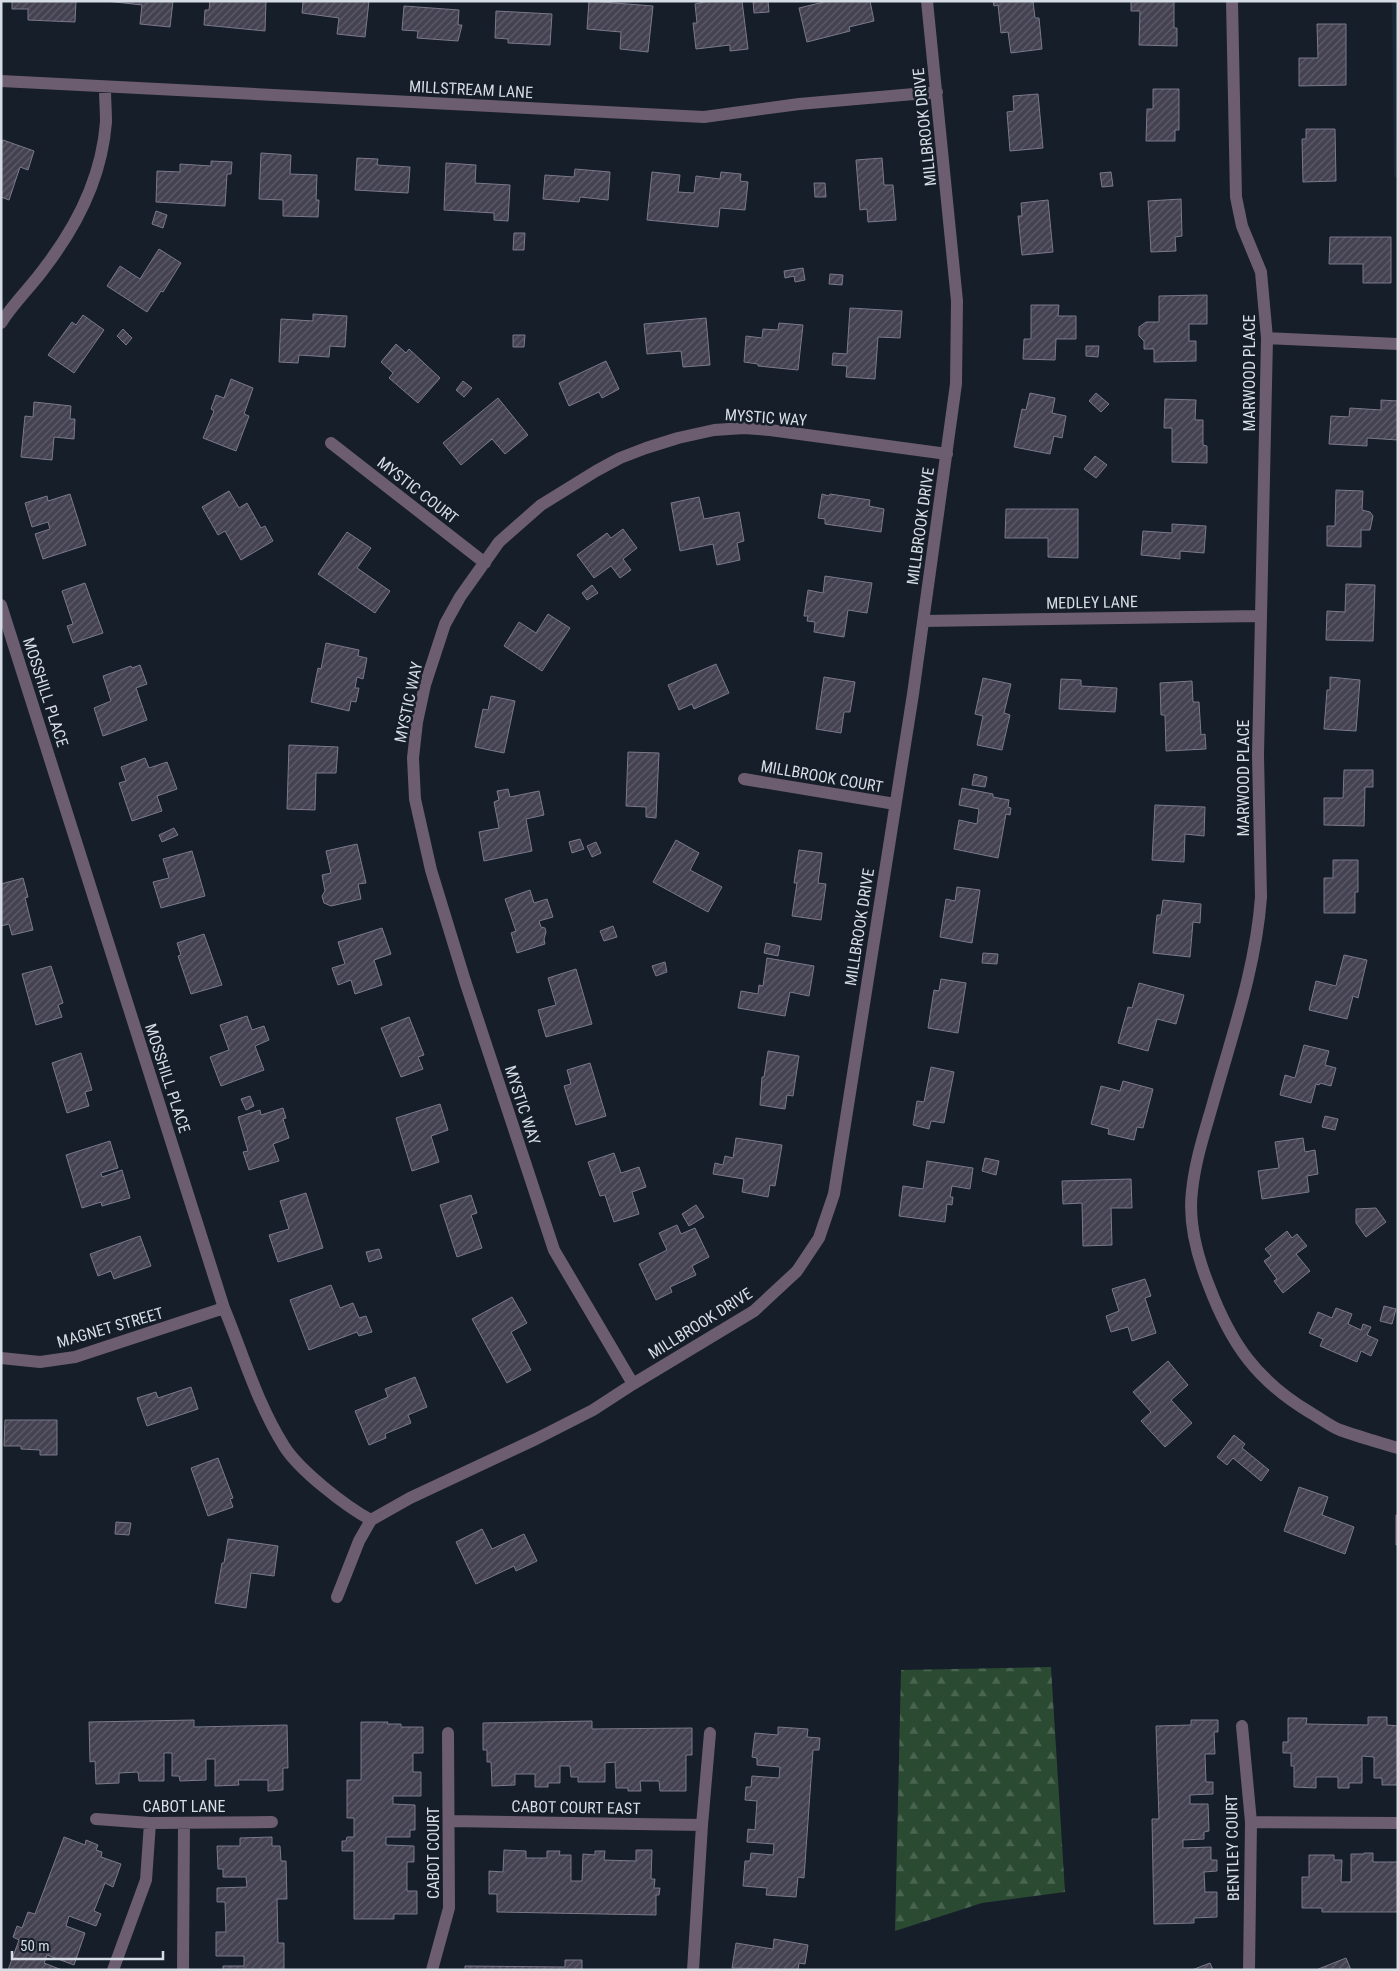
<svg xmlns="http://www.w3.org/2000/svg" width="1399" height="1971" font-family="'Roboto Condensed',sans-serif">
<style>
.built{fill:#1b2838}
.forest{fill:url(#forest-firs)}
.building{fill:url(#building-hatch);stroke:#7b798a}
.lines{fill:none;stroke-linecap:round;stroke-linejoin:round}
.minor{stroke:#6c5d71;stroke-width:12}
.labels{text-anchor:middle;stroke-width:5;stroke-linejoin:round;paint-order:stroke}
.street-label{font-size:16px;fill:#d6dde4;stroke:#151e29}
</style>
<defs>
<pattern id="forest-firs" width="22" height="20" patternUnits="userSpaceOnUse" patternTransform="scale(1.25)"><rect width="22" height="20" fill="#2b4a32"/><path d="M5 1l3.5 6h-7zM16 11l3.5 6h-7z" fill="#496450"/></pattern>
<pattern id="building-hatch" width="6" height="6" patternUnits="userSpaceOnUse" patternTransform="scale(1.25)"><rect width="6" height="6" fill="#444251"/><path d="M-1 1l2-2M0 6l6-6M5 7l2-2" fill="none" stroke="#5e5d6a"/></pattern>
</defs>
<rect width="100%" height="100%" fill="#151e29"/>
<path class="built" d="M1392,1h6v176h-4z"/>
<path class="forest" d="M1051,1667l14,225 -83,11 -87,28 6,-261z"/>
<path class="building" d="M12,1h64l-1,21 -47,-2v-11h-16z
M106,1h67l-3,26 -30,-3 2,-19z
M210,1h56l-1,30 -61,-6 1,-15h4z
M303,1h66l-4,36 -28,-3 2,-16 -37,-5z
M589,1l64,5 -5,46 -28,-3 1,-17 -34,-3z
M709,1h33l6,48 -18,2v-6l-34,4 -3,-26h4l-2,-19z
M753,1h15l1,11 -15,1z
M828,1h42l4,20 -25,6 1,4 -43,11 -8,-34z
M993,1h40l2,17h4l3,31 -31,4 -3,-21 -7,1 -3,-28 -4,1z
M1131,1h43v27h3v18l-38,-1 1,-34h-9z
M404,6l55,4 -1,15h4l-4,16 -41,-3 1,-7 -16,-1z
M496,11l56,3 -2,31 -42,-2v-4l-13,-1z
M1317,24h29v61l-47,1v-28h19z
M1153,89h26v41h-4v11h-29l1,-32h6z
M1038,94l5,54 -33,3 -3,-39 7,-1 -1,-15z
M1306,129h29l1,52 -33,1 -1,-43h4z
M3,140l31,11 -6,19 -8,-3 -11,33 -8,-3v-51z
M261,153l30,2 -1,19 27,1 -1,25h3l-1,17 -35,-1v-16l-24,-1z
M357,158l21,1 -1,6 33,2 -2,26 -53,-3z
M882,158l2,27h9l3,35 -28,2 -1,-13 -7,1 -4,-50z
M211,161l21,1 -1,12h-4l-2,32 -69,-4 1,-31 23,1v-8l31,2z
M446,163l30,2 -1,18 35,2 -2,36 -14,-1v-7l-50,-3z
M575,169l35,3 -2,28 -28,-3 -1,5 -36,-3 2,-24 29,2z
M652,172l28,3 -2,17 16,1 2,-17 24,3 1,-7 20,2 -1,7 8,1 -3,28 -25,-2 -2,19 -71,-7z
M1111,172l2,14 -11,1 -2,-14z
M814,183h11l1,14h-11z
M1181,199l1,37 -7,1 1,14 -25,1 -3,-51z
M1048,200l5,52 -31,3 -4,-39h4l-1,-13z
M156,211l11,4 -4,13 -11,-4z
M514,233h11l-1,17h-11z
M1330,237h61v46h-28v-19h-34z
M159,249l22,14 -18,29 -2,-1 -14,21 -40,-26 13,-20 20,13z
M803,268l2,12 -10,2 -1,-6 -9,2 -1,-7z
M830,274l13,1 -1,10 -13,-1z
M1207,295v29h-18v17h7v20l-42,1v-13h-10v-8l-5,-5v-9l7,-5h13v-26z
M1031,305h28l-1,11h18v23h-20l-1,21 -32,-1 1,-20h7z
M850,308l52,3 -2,27 -22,-1 -3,42 -29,-2 1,-11 -15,-1 1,-12 14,1z
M313,314l34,2 -2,31 -15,-1 -1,11 -30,-2 -1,8 -19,-1 2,-43 32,2z
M83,315l21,15 -30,43 -26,-18 24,-33 4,3z
M706,318l4,47 -27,2 -2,-16 -34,3 -3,-30z
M779,323l24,2 -5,45 -40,-4v-2l-14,-2 2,-26 16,2 1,-9 15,1z
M123,329l9,9 -6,7 -9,-9z
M513,335h12l-1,12h-11z
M396,344l10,9 3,-4 31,29 -22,25 -29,-25 4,-5 -12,-11z
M1086,346h13l-1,11 -12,-1z
M606,361l13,28 -17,9 -3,-6 -30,14 -10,-23z
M231,379l22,9 -9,26 5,2 -13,35 -33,-13 11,-27 -3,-2 5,-14 8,3z
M463,381l9,7 -8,9 -8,-7z
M1030,393l25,5 -3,15 14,3 -4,22 -8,-2 -4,18 -36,-7 8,-38 4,1z
M1096,393l13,11 -8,8 -12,-11z
M498,398l30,37 -23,19 -13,-15 -31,26 -18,-22z
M1165,399l31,1 -1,20h8v25l4,1v17l-35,-1v-34h-8z
M1381,400l17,1v39l-31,-2v8l-38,-2 2,-28 18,1 1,-9 31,2z
M34,402l37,4 -1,13h5l-1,20 -20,-2 -2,23 -31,-3 4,-41 8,1z
M1095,456l12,9 -11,13 -12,-9z
M1336,490l27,1 -1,19 8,2 3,4 -3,14h-9v17l-34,-1v-20h8z
M229,491l10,17 8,-5 14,25 4,-2 8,15 -32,19 -16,-29 -7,4 -16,-28z
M70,494l16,51 -43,14 -8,-25 15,-5 -2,-7 -16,5 -7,-24 22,-7 1,5z
M822,494l7,2 1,-2 40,6 -1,6 15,3 -3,23 -56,-8v-5l-7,-1z
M699,497l5,22 35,-7 5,29 -7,2 3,17 -23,5 -4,-21 -33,7 -9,-48z
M1006,509h72v49l-30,-1v-19h-43z
M1172,524l34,2 -2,27 -24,-2v8l-39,-4 2,-24 29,2z
M623,529l14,19 -14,11 8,11 -11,8 -9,-12 -17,12 -17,-23 30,-22 4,5z
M347,532l24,16 -14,20 33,23 -15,22 -57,-39z
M825,576l47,7 -5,30 -19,-3 -4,27 -30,-5 1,-10 -8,-1 1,-5h-4l4,-26 15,3z
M85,583l18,50 -30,10 -6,-17 6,-2 -11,-33z
M1346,584l29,1 -2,56 -47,-1 1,-29 18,1z
M592,585l6,8 -11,7 -5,-7z
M548,614l22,14 -28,43 -38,-25 15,-24 17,11z
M326,643l33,7 -1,6 9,2 -4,21 -6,-2 -2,11h4l-3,14 -5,-1 -2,10 -38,-9 7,-34 3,1z
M716,664l13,29 -35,16 -2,-5 -13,6 -11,-25z
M140,665l7,19 -11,4 11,32 -44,16 -9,-28 17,-7 -8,-25 28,-10 1,2z
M824,677l31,5 -5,30h-6l-3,21 -25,-4z
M1330,677l30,3 -4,51 -32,-2 3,-39h3z
M983,678l28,6 -7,29 6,2 -8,35 -25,-5 6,-29 -8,-2z
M1061,679l20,1v6l36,2 -2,24 -56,-3z
M1192,681l1,21h6l2,33 4,-1 1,15 -40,2 -1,-36h-4l-1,-32z
M491,696l24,5 -11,52 -29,-6 8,-38 5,1z
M289,745l49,2 -2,26h-20l-1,37 -28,-1z
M628,752l31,1 -3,65 -10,-1v-10l-20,-1z
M145,758l4,10 18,-6 10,27 -20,7 5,15 -30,10 -13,-38 7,-2 -5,-14z
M1344,770h29v17h-8l-1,39 -40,-1v-27h19z
M974,774l13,3 -2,10 -13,-2z
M962,788l31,6v3l16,3 -1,7 3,1 -1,7 -4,-1 -8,44 -44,-9 5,-29 18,4 2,-15 -20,-4z
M508,789l2,8 29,-6 5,24 -18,4 6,32 -48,10 -5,-29 20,-4 -5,-26 5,-2 -2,-9z
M1155,805l50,2 -1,29 -19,-2 -1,28 -32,-2z
M174,828l4,7 -16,7 -3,-7z
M580,839l4,10 -12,4 -3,-11z
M676,840l23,13 -9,17 32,17 -14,25 -55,-30z
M596,842l5,11 -9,4 -5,-11z
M357,844l9,39 -8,1 3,15 -30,7 -7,-3 -2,-7 3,-5 -3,-16 9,-2 -5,-22z
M799,850l23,3 -4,30 8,1 -5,36 -29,-4 5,-33h-3z
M192,851l13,45 -44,12 -8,-26 16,-4 -6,-19z
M1333,860h25v32h-3v21h-31v-35h9z
M23,878l5,19 -3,1 8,32 -21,5 -3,-11 -8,2v-42z
M957,887l23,3 -8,53 -32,-6 6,-38 9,2z
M530,890l4,13 13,-4 6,18 -14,4 2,6 4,1 1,4 -2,7 1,5 -28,9 -6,-20 5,-2 -11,-32z
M1163,900l38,4 -1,19 -7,-1 -3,35 -37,-4 4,-38h4z
M613,926l4,11 -13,4 -4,-10z
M382,928l9,26 -17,6 8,25 -27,9 -4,-14 -13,5 -6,-17 13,-4 -7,-22z
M204,934l18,51 -31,9 -13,-38 3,-1 -4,-12z
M766,943l14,3 -2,10 -14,-3z
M983,953l15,1 -1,10 -15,-1z
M1344,955l23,5 -9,38 -5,-2 -6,23 -38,-9 7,-29 20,5z
M767,958l47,8 -5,30 -19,-4 -5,24 -47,-8 3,-17 17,3 1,-9 4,1z
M665,962l2,10 -11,4 -4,-10z
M51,966l12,37 -5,2 4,12 -26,8 -14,-51z
M576,969l16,55 -46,13 -8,-27 18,-5 -8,-27z
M941,979l25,4 -8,50 -30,-5 6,-38 5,1z
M1139,983l45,12 -8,29 -19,-5 -9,32 -30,-8 10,-36 4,1z
M247,1016l5,14 12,-4 5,14 -14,6 9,24 -43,16 -11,-29 19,-7 -9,-25z
M409,1017l15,38 -6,2 5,12 -22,8 -20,-49z
M1304,1045l25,6 -4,14 11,3 -5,18 -11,-3 -1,2 -3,-1 -5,19 -31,-8 5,-20 10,3z
M768,1051l31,5 -6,40 -6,-1 -2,14 -25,-4 2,-28h2z
M81,1053l11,37 -7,2 4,14 -22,7 -15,-50z
M590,1063l16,53 -30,9 -12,-39 7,-2 -4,-14z
M931,1067l23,5 -10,51 -13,-2 -2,8 -16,-4 4,-24 7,1z
M1123,1081l30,8 -10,39 -6,-1 -3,13 -26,-6 1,-5 -18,-5 10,-38 19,5z
M250,1096l4,10 -8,4 -5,-11z
M440,1104l8,26 -17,6 8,26 -27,9 -16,-53z
M283,1108l3,10 -3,1 6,19 -16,6 6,17 -30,9 -6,-18 5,-1 -10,-34 22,-7 1,5z
M1325,1116l13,3 -3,11 -13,-3z
M736,1138l46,7 -7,41 -5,-1 -2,12 -26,-5 2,-13 -31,-5 2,-11 8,2 2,-9 8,2z
M1303,1138l2,14 10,-2 3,24 -11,2 2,16 -47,7 -4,-28 21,-3 -4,-26z
M110,1141l8,27 -17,5 1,4 20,-7 8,28 -28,8 -1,-4 -19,6 -16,-53z
M614,1153l7,20 18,-6 7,20 -14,5 7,22 -25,8 -9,-27 -5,1 -12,-34z
M985,1158l14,3 -3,14 -14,-4z
M927,1161l46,7 -3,21 -18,-3 -2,11h3l-1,8 -5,-1 -2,18 -46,-6 4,-30 20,3z
M1131,1179l1,29h-21l1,37 -29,1 -1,-43 -19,1 -1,-23z
M306,1193l17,55 -45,14 -9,-27 20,-6 -9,-28z
M471,1195l6,18 -6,2 11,33 -25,9 -17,-52z
M696,1205l8,12 -15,9 -7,-12z
M1376,1208l10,14 -20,15 -10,-14v-14z
M677,1225l4,9 14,-6 14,29 -17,9 4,9 -26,12 2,5 -16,8 -17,-36 28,-14 -8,-17z
M1287,1231l5,7 5,-4 10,12 -11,8 14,17 -27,22 -9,-12 3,-2 -13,-18 7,-5 -6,-7z
M140,1236l11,30 -37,13 -3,-8 -13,5 -8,-22z
M379,1249l3,9 -13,4 -3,-10z
M1145,1279l6,17 -6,2 11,35 -24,8 -4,-14 -17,5 -5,-16 13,-5 -7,-22z
M331,1285l9,23 13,-5 6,15 7,-2 6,16 -13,4 -2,-4 -48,18 -19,-50z
M512,1297l15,26 -16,9 20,38 -24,13 -35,-64z
M1384,1306l12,3 -4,15 -12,-3z
M1336,1308l16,6 -4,10 13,6 2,-6 8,3 -4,8 11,5 -7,16 -10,-5 -4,11 -37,-16 3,-7 -14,-6 9,-21 14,6z
M1168,1361l20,24 -17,15 21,23 -27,24 -24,-26 10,-9 -18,-20z
M415,1377l12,30 -19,8 3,8 -26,11 1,4 -17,7 -14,-34 33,-14 -3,-8z
M191,1387l7,22 -51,17 -10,-28 19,-6 2,6z
M5,1420h52v35h-17v-5l-19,-1v-3h-17z
M1234,1435l11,9 -3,4 27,22 -8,11 -28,-23 -6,7 -10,-8z
M218,1458l15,40 -3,1 3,8 -25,9 -17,-48z
M1299,1487l29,10 -6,18 32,12 -9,27 -61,-23z
M1396,1515h2v30h-2z
M116,1522l15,1 -2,12 -14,-1z
M482,1529l10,20 32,-15 13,27 -21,10 -2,-5 -38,18 -20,-42z
M228,1539l50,7 -4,30 -23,-3 -5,35 -31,-5 7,-40h2z
M1368,1717h19v8l11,1v59h-16v-7h-8v-21l-12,-1v27h-13v5h-11v-11h-22v11l-22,-1v-21h-3v-13h-8v-11h5v-24h19l-1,6 62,1z
M194,1720v7l93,-2 1,43h-5v22l-15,1v-11h-30l1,5 -24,1v-27h-9v21l-26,1 -1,-5h-7v-23h-8v28h-25l-1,-9 -19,1v10l-23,1 -1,-23 -5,1 -1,-40z
M1191,1720h27v12h-4l1,22h-10l1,28h7v12l-23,1v9h18l1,27 -5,1v7l-21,1v8l28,-1v13h6v11l-13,1 1,20h12v25l-23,1v5l-40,1 -2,-105h7l-3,-93 35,-1z
M592,1721v8l100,-1v27h-6v36h-26l-1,-10h-19l1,10h-13v-3h-12l-1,-26 -10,1v19h-27v-5h-7l-1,-11h-10v17h-12v4h-13v-13h-20v11l-23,1 -1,-24h-4v-12h-4v-27z
M361,1722h27l-1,2h14v3h22v26h-10v19h8v24h-28v8l22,1v25h-5v7h-24v8l28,1v16h-7v29h10v23h-23v5h-40v-68h-12v-10h4l1,-4h7v-19h-7v-38h14z
M778,1727l30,2 -1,8 13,1 -1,12h-6l-9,128 -6,-1 -2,20 -30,-2 1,-7 -24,-2 2,-25h5l1,-8 22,2 1,-11 -27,-2 1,-13 7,1 2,-29 -12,-1 1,-13h5l1,-11 27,2 1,-11 -23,-2v-7l-5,-1 3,-24 23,2z
M64,1837l21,8 1,-5 12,5 -2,5 6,2 -1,5 20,7 -8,23 -8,-4 -11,28 7,3 -5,12 -27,-10 -3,10 19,7 -11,32 -27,-10 -3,8 18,7h-54l11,-30 -6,-3 4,-11 5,2 6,-16 7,2z
M272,1837v9h8l1,15h5l1,38h-10l1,44h6v27h-61v-4h21v-10h-28v-24h10l-1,-30h-8v-14l30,-1 -1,-10h-23v-8h-5l-1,-23h23v-8z
M504,1850l22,1v7h21v-7h13l-1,4h12v26h11l1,-27 12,1v-4h10l-1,9 32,1v-11h16l-1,29h4l-1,9h6l-1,7h-3v20l-159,-3v-18h-8v-23l14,1z
M1364,1853h9v9h25v50h-76v-4h-20v-31h7v-22h25v5h8l-1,22h10v-28h13z
M774,1939l34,6 -3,19 -6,-1 -1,7 -66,-2 4,-25 37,6z
M1346,1958l5,12h-35z
M565,1960h17v10h-117v-4l100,1z
M1210,1963l3,7h-21z"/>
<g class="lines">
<path class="minor" d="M1232,1l4,196 6,29 19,46 6,66 -9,417 3,142c-5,70 -29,138 -48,206 -8,28 -18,58 -21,88 -4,32 5,65 17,95 22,58 48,95 102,127 9,5 19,13 29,17 19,7 38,12 58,18
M1,81l703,36 95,-13 138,-12
M1,323c13,-21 31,-37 45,-57 32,-42 56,-91 60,-144 0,-11 -1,-23 -1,-34
M1267,338l131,6
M331,443l154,120
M1,605l223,703c19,46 33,95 60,138 15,24 61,60 87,74
M923,621l338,-5
M744,779l151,25
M1,1358l39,4 35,-5 149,-49
M633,1384l-79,-134 -89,-269 -34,-111 -16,-71 -2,-41 4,-36 8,-37 20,-61 15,-27 39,-55 42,-37 55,-34 24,-13 26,-10 32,-10 36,-8 30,-2 26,2 177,24
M337,1597l22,-56 12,-21 39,-22 126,-59 57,-29 40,-26 121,-73 43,-40 22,-33 15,-44 79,-500 43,-310 1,-83 -30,-300
M1242,1726l9,96 -2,148
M96,1819l54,4 122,-1
M450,1821l252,4
M1251,1822l147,1
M113,1970l33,-90 4,-57
M183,1970l1,-147
M432,1970l17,-62 -1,-175
M693,1970l9,-145 8,-92"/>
</g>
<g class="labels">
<g class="street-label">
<text transform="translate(471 89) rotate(3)" y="6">MILLSTREAM LANE</text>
<text transform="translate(924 127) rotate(-96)" y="6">MILLBROOK DRIVE</text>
<text transform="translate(1249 373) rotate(-90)" y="6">MARWOOD PLACE</text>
<text transform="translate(766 417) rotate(4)" y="6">MYSTIC WAY</text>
<text transform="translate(418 490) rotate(38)" y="6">MYSTIC COURT</text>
<text transform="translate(920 526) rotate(-82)" y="6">MILLBROOK DRIVE</text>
<text transform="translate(1092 602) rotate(-1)" y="6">MEDLEY LANE</text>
<text transform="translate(46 692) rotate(72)" y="6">MOSSHILL PLACE</text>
<text transform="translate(408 702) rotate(-78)" y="6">MYSTIC WAY</text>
<text transform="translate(822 776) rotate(10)" y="6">MILLBROOK COURT</text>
<text transform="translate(1243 778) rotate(-90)" y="6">MARWOOD PLACE</text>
<text transform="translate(859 927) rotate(-81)" y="6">MILLBROOK DRIVE</text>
<text transform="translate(168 1078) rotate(72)" y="6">MOSSHILL PLACE</text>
<text transform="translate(523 1105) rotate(72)" y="6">MYSTIC WAY</text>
<text transform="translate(700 1323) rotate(-32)" y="6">MILLBROOK DRIVE</text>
<text transform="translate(110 1327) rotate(-16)" y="6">MAGNET STREET</text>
<text x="184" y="1812">CABOT LANE</text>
<text transform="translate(576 1807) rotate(1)" y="6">CABOT COURT EAST</text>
<text transform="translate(1232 1848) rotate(-91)" y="6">BENTLEY COURT</text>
<text transform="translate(433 1853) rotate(-90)" y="6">CABOT COURT</text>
</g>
</g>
<rect width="1399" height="1971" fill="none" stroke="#d6dde4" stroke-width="5"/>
<path d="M12 1951v8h151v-8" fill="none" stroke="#d6dde4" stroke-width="2.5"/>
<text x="20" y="1951" font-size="15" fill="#d6dde4" stroke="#151e29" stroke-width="4" paint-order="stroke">50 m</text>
</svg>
